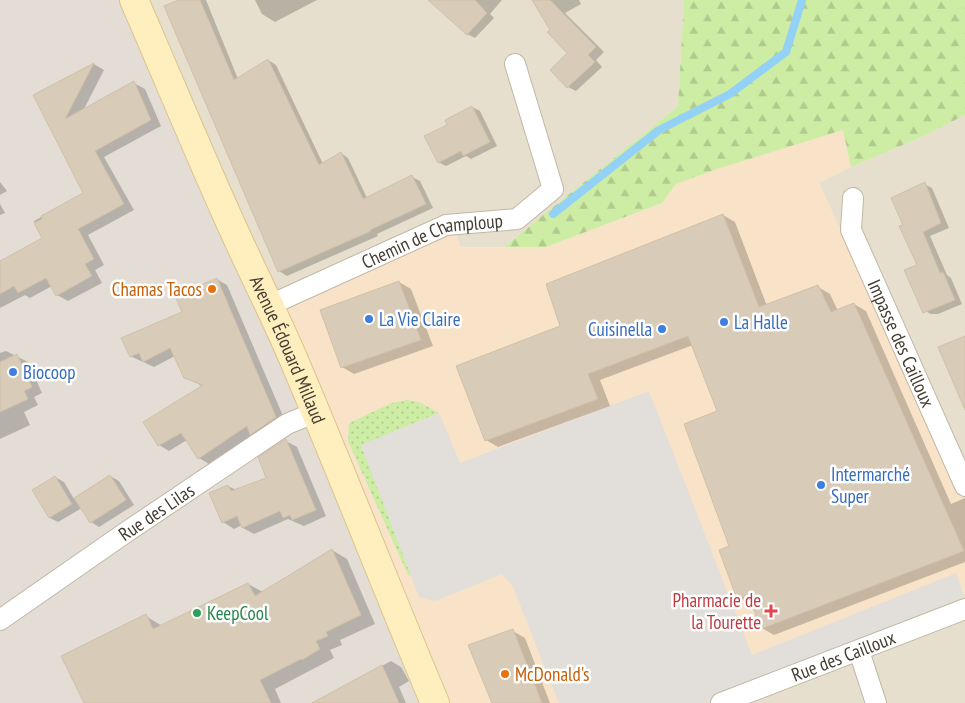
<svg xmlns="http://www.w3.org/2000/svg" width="965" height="703" font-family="'PT Sans Narrow',sans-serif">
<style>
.residential{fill:#e7dfce}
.commercial{fill:#f8e3c8}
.industrial{fill:#e4ddd6}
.grass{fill:url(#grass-dots)}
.forest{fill:url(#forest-firs)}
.parking{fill:#e2deda}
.shadow{fill:#0003}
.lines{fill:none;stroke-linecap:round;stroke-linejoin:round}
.stream{stroke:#94d1f7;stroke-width:8}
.building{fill:#d8cbb8;stroke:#d0c0a7}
.street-casing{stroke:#c1b7a5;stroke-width:22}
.secondary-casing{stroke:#dbc48c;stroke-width:30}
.street{stroke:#fff;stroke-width:20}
.secondary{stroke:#ffeebe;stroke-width:28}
.food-dot{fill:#e8710a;stroke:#fff;stroke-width:2}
.shop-dot{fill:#3f7fe0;stroke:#fff;stroke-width:2}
.health-dot{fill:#e0444e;stroke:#fff;stroke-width:2}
.leisure-dot{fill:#2e9e5b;stroke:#fff;stroke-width:2}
.labels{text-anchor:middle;stroke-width:5;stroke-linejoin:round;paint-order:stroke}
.street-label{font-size:19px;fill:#443c31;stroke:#fff}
.food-label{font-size:19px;fill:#c56008;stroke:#fff;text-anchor:end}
.shop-label{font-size:19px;fill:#366cbe;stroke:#fff;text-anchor:start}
.health-label{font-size:19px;fill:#be3a42;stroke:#fff;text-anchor:end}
.leisure-label{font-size:19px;fill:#27864d;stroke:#fff;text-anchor:start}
</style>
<defs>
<pattern id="grass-dots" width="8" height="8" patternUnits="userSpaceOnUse" patternTransform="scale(1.25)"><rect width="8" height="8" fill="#cdeca4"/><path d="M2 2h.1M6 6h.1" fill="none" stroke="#b1cb8e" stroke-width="1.8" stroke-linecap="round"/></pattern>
<pattern id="forest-firs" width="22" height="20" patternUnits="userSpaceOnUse" patternTransform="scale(1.25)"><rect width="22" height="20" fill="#cdeca4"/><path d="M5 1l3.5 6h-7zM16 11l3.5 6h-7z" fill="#b1cb8e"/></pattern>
</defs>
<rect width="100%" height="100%" fill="#f2ede0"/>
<path class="residential" d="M122,0h562l-6,106 -174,141h-44l-5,-18 -192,86z
M965,115v388l-146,-320 32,-16 75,-32z
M965,595v108h-264l76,-31z"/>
<path class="commercial" d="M843,129l8,38 -32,16 146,320v92l-265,108h-281l-156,-388 191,-86 6,18h86l116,-44 14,-19 44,-16z"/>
<path class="industrial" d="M0,0h122l141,315 156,388h-419z"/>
<path class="grass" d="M407,400l12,2 20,11 -78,32 51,131 -4,-1 -60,-134 1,-18 43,-20z"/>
<path class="forest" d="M684,0h281v115l-39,20 -75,32 -8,-37 -123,38 -44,16 -14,19 -116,44h-42l174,-141z"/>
<path class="parking" d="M649,391l103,264 204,-82 8,23 -263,107h-142l-46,-116 -11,-13 -67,27 -16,-4 -58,-152 78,-32 21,50z"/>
<path class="shadow" d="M181,0h25l32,79 30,-19 8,5 47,99 18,-11 7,5 19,40 45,-21 8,4 13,27 -56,26 1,2 -91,40 -8,-5z
M255,0h62l-42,22 -13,-8z
M445,0h57l-12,14 4,4 -19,20 -8,-4z
M534,0h45l2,4 -16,9 39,39 -8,8 6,7 -26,24 -8,-4 1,-34 -18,-22z
M94,64l10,6 -21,41 51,-28 11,6 16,37 -57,31 30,53 -46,25 16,30 -9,5 7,13 -34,18 -11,-6 -5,-9 -22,12 -5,-3 -25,13v-46l44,-23 -10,-18 51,-28 -50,-97z
M472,107l8,4 17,35 -26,13 -5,-3 -20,10 -8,-4 10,-37z
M0,182l7,9 -7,4z
M924,184l8,4 17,40 -19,8 17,39 4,3 11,26 -24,10h-7l-8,-4 -4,-45 -15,-40z
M0,204l5,9 -5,2z
M723,215l12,7 32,84 51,-19 12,7 8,17 16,-7 12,7 85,193 14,-6v64l-191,73 -12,-7 -9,-24 -3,1 -12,-7 -7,-51 -13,-136 -25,-66 -93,35 10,26 -112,41 -12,-7 76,-113z
M216,279l11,6 59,138 -25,17 -9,-5 -43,29 -10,-6 -12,-18 -18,11 -10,-6 45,-58 -19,-10 -10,-21 -21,11 -24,-11 54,-43z
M399,282l12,7 22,57 -79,28 -12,-7z
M6,351l22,11 14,31 -8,4 4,8 -14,7 6,13 -30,14v-86z
M286,441l11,6 29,69 -22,10 -16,-7 -34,15 -11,-6 -1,-3 -8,4 -11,-7 5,-36 8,4 32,-11z
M110,476l9,5 15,24 -35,22 -8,-5 -9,-14 -24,14 -8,-4 5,-41 9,5 10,17z
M332,550l15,9 28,65 -35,16 2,5 -12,5 4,8 -59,31 6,14h-196l61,-87 16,10 86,-42 15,8z
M513,631l12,7 25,65h-57z
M391,661l10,6 8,14 -10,6 7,16h-76l-3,-7z"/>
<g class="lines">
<path class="stream" d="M553,214l106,-84 71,-36 56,-42 16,-52"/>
</g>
<path class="building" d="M178,0h22l34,80 34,-21 51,106 22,-13 22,47 49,-24 14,29 -56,26 1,1 -93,41 -114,-266z
M428,0h47l12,13 -20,22z
M532,0h18l46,47 -8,8 7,7 -28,26 -17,-18 17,-17 -20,-21 3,-2z
M94,63l-29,56 69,-38 17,39 -56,31 29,53 -46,25 16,30 -9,5 7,12 -36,20 -10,-18 -28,15 -4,-7 -14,8v-33l42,-23 -8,-15 8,-4 -1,-3 42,-23 -50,-98z
M472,106l18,36 -27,14 -2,-5 -23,12 -14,-27 23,-11 -2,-5z
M925,182l16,41 -18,9 17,41 3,-1 12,28 -32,13 -19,-43 13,-5 -18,-39 4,-1 -12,-27z
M723,214l36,93 59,-22 13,27 23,-9 110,248 -203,78 -13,-34 -11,4 -18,-49 10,-4 -45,-122 33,-13 -29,-75 -100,38 10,25 -113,42 -29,-75 104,-40 -14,-42z
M217,278l59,139 -26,18 -3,-9 -49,33 -17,-26 -23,13 -15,-24 60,-37 -19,-7 -14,-30 -27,14 -4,-9 -9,4 -9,-19 61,-26 -7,-16z
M399,281l22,59 -80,28 -21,-58z
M965,336v74l-27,-63z
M17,354l15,33 -8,4 4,8 -28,13v-50z
M286,439l30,71 -24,10 -2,-5 -7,3 -3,-7 -38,17 -5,-12 -15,7 -13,-30 19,-8 3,6 35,-13 -8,-21z
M110,475l16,25 -36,23 -16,-25z
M55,476l17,28 -23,14 -17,-28z
M332,549l29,66 -35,17 2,4 -12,5 4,8 -18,11 -1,-1 -41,21 11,23h-187l-23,-47 85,-42 7,15 95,-46 7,13z
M513,629l29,74h-50l-24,-58z
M382,665l17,38h-87z"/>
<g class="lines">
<g class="street-casing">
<g id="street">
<path id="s1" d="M853,198l-2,32 114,256"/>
<path id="s2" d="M270,305l176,-80 71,-6 36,-30 -38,-125"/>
<path id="s3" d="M0,620l125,-87 162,-109 29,-12"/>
<path d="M859,651l17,52"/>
<path id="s4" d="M721,703l244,-94"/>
</g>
</g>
<g class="secondary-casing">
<g id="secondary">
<path id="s5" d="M134,0c34,78 66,156 101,233 19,42 40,83 58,125 49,115 94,231 142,345"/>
</g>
</g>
<use href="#street" class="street"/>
<use href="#secondary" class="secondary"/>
</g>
<g class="food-dot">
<circle cx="212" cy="289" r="5"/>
<circle cx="505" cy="674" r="5"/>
</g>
<g class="shop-dot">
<circle cx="369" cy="319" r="5"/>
<circle cx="724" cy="322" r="5"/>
<circle cx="662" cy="329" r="5"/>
<circle cx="13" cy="372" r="5"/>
<circle cx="821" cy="485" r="5"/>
</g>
<path class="health-dot" d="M768.5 603.5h5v5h5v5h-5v5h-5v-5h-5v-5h5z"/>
<circle class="leisure-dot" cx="197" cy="613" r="5"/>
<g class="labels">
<g class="street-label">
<text dy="7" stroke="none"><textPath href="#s2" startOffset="176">Chemin de Champloup</textPath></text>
<text dy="7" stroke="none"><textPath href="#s1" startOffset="156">Impasse des Cailloux</textPath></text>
<text dy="7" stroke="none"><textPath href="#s5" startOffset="382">Avenue Édouard Millaud</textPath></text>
<text dy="7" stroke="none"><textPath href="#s3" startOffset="190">Rue des Lilas</textPath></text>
<text dy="7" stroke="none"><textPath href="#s4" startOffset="131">Rue des Cailloux</textPath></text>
</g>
<g class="food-label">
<text x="202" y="296">Chamas Tacos</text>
<text x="515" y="681" text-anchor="start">McDonald's</text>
</g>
<g class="shop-label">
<text x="379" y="326">La Vie Claire</text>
<text x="734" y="329">La Halle</text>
<text x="652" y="336" text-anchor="end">Cuisinella</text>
<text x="23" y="379">Biocoop</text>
<text x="831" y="481">Intermarché<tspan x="831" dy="22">Super</tspan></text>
</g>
<g class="health-label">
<text x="761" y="607">Pharmacie de<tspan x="761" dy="22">la Tourette</tspan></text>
</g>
<g class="leisure-label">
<text x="207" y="620">KeepCool</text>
</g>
</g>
</svg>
